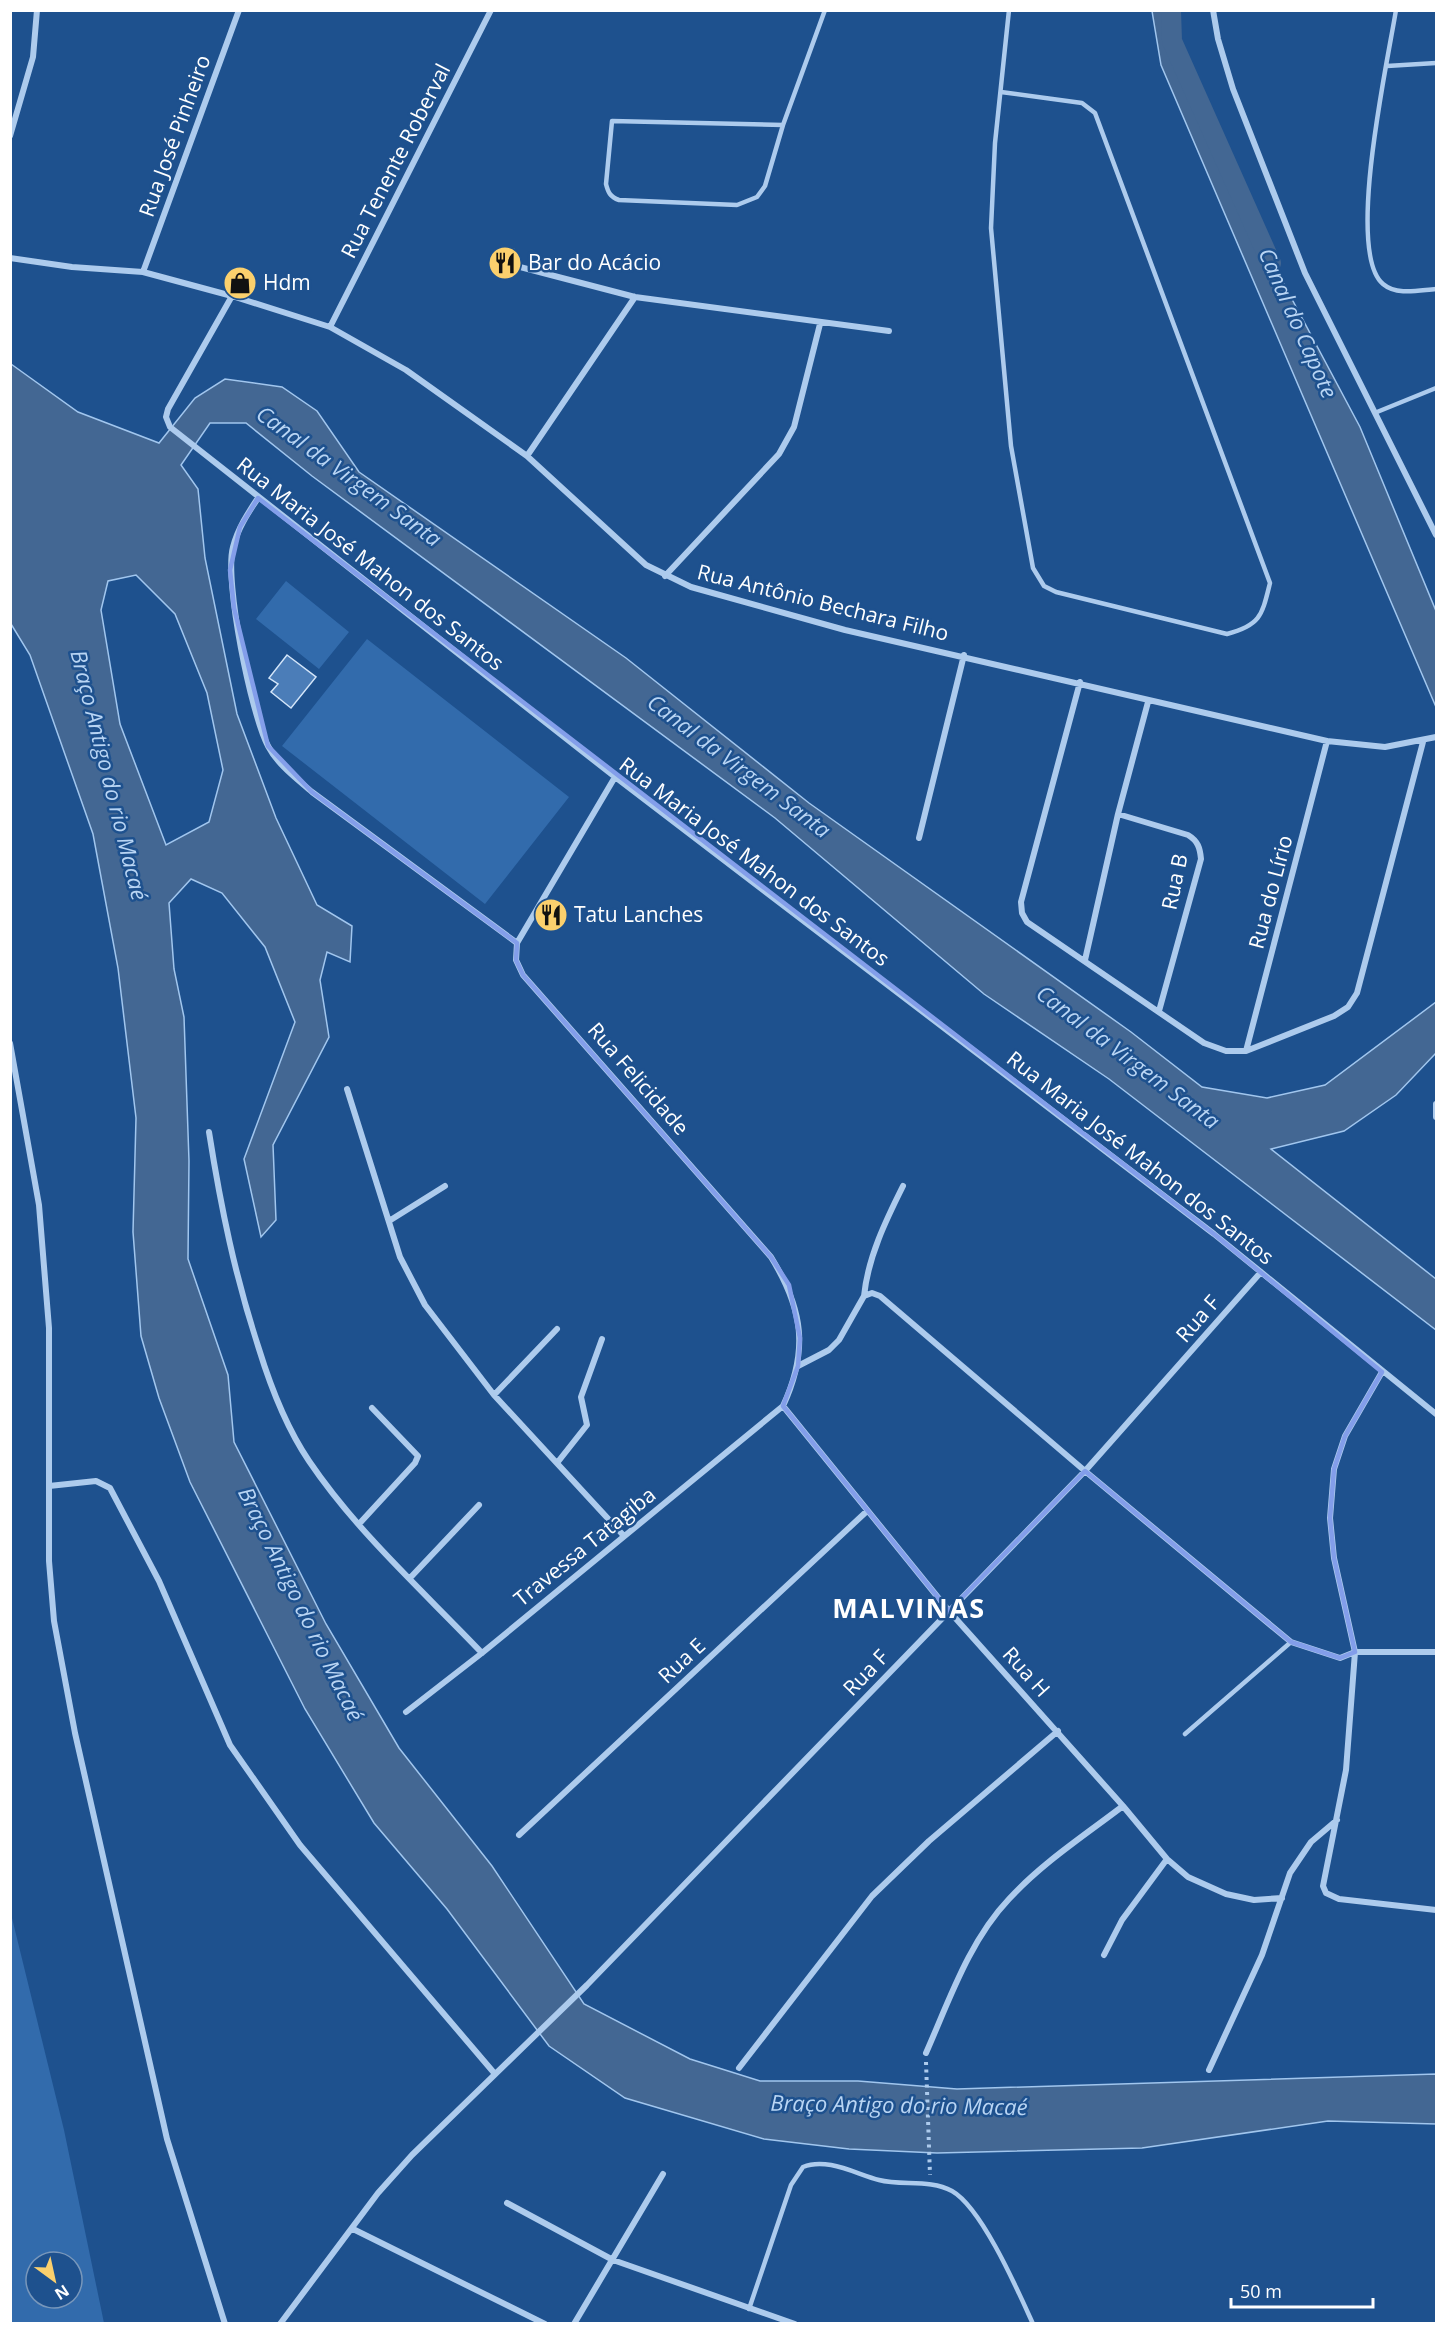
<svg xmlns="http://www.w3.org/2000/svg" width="1447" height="2334" font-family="'Open Sans',sans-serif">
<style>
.green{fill:#326bac;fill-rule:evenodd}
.water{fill:#436793;stroke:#a1c6ee;stroke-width:1.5;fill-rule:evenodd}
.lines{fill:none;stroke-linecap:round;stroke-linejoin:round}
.canal{stroke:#436793;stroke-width:20}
.building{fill:#4b7db8;stroke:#d3e5f9;stroke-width:1.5}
.path{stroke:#adcbed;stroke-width:4;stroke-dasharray:3 4.5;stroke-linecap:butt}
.service{stroke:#adcbed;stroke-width:4.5}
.minor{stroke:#adcbed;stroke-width:6}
.marked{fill:none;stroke:#839eea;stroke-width:4.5;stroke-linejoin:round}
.labels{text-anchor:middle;stroke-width:5;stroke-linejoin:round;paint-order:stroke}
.street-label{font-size:21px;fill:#fff;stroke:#1e518e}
.poi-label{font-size:21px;fill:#fff;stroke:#1e518e;text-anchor:start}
.water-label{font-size:22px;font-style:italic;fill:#b9d5f4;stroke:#1e518e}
.district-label{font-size:27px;font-weight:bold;letter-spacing:1.5px;fill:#fff;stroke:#1e518e}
</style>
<rect width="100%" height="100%" fill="#1e518e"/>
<path class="green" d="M286,581l63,51 -30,37 -63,-50z
M367,639l202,158 -84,107 -203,-158z
M11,1914l53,216 40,193h-93zM36,2262h36v36h-36z"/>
<path class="water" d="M1152,11h22l6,52 72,161 108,203 76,184v96l-275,-642z
M11,364l67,48 81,31 36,-45 30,-19 57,8 35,24 42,61 267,186 183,145 322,229 71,55 65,11 58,-13 111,-83v51l-40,42 -52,36 -73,18 165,130v51l-327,-251 -125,-85 -209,-176 -463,-342 -66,-53h-36l-29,42 17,24 7,69 32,156 39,104 41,87 35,21 -2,36 -23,-10 -7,28 9,57 -56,108 3,75 -15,17 -17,-78 51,-137 -30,-75 -43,-54 -31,-14 -22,24 5,66 10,48 5,144 -1,98 40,116 6,67 92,182 73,124 93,118 92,138 106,55 70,22h98l99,8 479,-15v50l-108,-3 -186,27 -205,5 -88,-4 -85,-10 -139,-41 -76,-52 -102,-137 -73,-86 -69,-114 -115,-227 -31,-84 -18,-62 -8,-104 3,-114 -18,-150 -25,-134 -63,-179 -19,-31zM136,575l39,39 32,79 16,77 -14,52 -43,23 -46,-121 -19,-114 7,-29z"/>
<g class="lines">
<path class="canal" d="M1171,10l1,31 99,222"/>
</g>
<path class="building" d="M287,655l29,22 -25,31 -20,-16 7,-8 -9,-6z"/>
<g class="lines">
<path class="path" d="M926,2062l4,113"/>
<path class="service" d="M1396,10c-8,50 -51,242 -13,274 14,12 37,6 53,5
M1387,66l49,-3
M1001,92l81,11 13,10 175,470c-8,32 -9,42 -43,51l-171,-42 -12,-6 -11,-18 -22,-122 -20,-218 4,-85 14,-133
M783,125l-171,-4 -6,63c2,8 4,13 13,16l118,5 20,-8 8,-11 18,-61 42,-115
M1377,412l59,-24
M1185,1734l106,-92
M749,2309l42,-124 12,-18c24,-10 53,7 76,13 23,6 51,-1 73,11 30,17 66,100 81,133"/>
<path class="minor" d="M1213,10l5,29 15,50 72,184 131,262
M10,136l23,-79 4,-47
M10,258l62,9 71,5 89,24 98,31 76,43 121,86 119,109 45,22 154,43 482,111 58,6 51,-10
M505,263l130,34 254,34
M143,272l96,-262
M232,296l-64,113 -2,8 4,10 445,350 599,457 222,180
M330,327l161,-317
M527,456l108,-159
M258,498c-10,15 -20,30 -25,49 -9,33 18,167 35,199 10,19 28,32 44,46l205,151
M665,576l114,-122 15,-27 26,-103
M1080,682l-59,220 1,11 5,9 177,121 22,8h20l88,-35 14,-9 9,-14 66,-251
M1118,814l70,21c10,6 12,13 13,24l-42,152
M919,838l45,-183
M1085,960l33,-146 30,-112
M10,1043l29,162 10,123v233l5,60 21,112 92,406 58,185
M1246,1051l81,-310
M347,1089l53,168 25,48 69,90 130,141
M1436,1104v13
M209,1132c12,76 26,144 50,217 12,39 27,78 50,112 48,71 114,130 173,192
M389,1221l56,-35
M864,1296c4,-39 22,-76 39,-110
M798,1366l31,-16 10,-10 25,-44 8,-3 8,3 205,175 206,171 49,16 15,-6h81
M1382,1372l-37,64 -11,33 -4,49 4,40 21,94 -9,118 -23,116 3,7 13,6 97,11
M494,1395l63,-66
M783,1406l166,205 174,195 44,53 21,18 38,17 28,6 28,-2
M557,1463l30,-38 -6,-28 21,-58
M49,1486l47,-5 14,7 49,93 71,164 70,100 195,229
M359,1524l56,-61 3,-7 -46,-48
M410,1578l69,-73
M406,1712l76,-59 301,-247c26,-56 20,-97 -12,-149l-248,-282 -7,-15 1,-17 98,-166
M519,1835l347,-323
M1104,1955l18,-35 45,-61
M926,2053c23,-52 43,-112 83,-154 33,-36 76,-64 114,-93
M739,2068l133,-172 57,-55 129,-110
M1209,2070l53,-115 28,-82 21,-31 26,-22
M507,2203l106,57 182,64
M353,2229l192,95
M280,2324l98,-131 34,-38 175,-170 498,-514 176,-199
M574,2324l89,-150"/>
</g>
<path class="marked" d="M258,498l956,736 168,138 -37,64 -11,33 -4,49 4,40 21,94 -15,6 -49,-16 -206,-171 -136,140 -166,-205 15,-40 2,-28 -11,-53 -18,-28 -248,-282 -7,-15 1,-17 -205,-151 -44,-46 -34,-138 -4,-38 10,-43z"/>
<defs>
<g id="restaurant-disc" transform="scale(1.725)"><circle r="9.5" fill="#fbd06d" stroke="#1e518e"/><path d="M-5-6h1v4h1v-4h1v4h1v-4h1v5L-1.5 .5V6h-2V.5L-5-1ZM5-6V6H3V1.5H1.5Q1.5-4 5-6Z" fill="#111"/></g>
<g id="shop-disc" transform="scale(1.725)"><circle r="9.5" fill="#fbd06d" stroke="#1e518e"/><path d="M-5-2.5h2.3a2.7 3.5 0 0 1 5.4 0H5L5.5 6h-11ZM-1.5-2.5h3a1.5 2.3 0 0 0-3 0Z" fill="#111"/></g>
</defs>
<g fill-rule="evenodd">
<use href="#restaurant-disc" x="505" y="263"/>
<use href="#shop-disc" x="240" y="283"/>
<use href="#restaurant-disc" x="551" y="915"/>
</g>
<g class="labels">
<g class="street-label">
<text transform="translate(175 136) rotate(-70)" y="7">Rua José Pinheiro</text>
<text transform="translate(396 161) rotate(-63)" y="7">Rua Tenente Roberval</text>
<text transform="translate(370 564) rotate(38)" y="7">Rua Maria José Mahon dos Santos</text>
<text transform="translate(823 603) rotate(14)" y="7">Rua Antônio Bechara Filho</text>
<text transform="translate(754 862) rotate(37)" y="7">Rua Maria José Mahon dos Santos</text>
<text transform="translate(1175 882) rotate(-78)" y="7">Rua B</text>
<text transform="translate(1271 892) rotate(-75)" y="7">Rua do Lírio</text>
<text transform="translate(638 1079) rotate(49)" y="7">Rua Felicidade</text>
<text transform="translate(1140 1158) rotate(38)" y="7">Rua Maria José Mahon dos Santos</text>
<text transform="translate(1198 1319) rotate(-49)" y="7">Rua F</text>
<text transform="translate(585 1547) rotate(-39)" y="7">Travessa Tatagiba</text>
<text transform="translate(682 1661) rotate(-43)" y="7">Rua E</text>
<text transform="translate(1026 1672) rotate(48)" y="7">Rua H</text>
<text transform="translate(866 1673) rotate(-46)" y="7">Rua F</text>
</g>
<g class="poi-label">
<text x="528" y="270">Bar do Acácio</text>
<text x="263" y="290">Hdm</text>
<text x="574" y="922">Tatu Lanches</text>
</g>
<g class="water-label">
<text transform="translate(1298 323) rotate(66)" y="8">Canal do Capote</text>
<text transform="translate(349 476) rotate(36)" y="8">Canal da Virgem Santa</text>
<text transform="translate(739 766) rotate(37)" y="8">Canal da Virgem Santa</text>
<text transform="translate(109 775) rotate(76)" y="8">Braço Antigo do rio Macaé</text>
<text transform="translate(1128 1057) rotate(37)" y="8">Canal da Virgem Santa</text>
<text transform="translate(301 1604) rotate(64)" y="8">Braço Antigo do rio Macaé</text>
<text transform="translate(899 2105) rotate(1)" y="8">Braço Antigo do rio Macaé</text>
</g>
<g class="district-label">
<text x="909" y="1618">MALVINAS</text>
</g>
</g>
<rect width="1447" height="2334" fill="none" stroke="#ffffff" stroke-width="24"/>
<g transform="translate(54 2280) rotate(147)"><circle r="28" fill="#1e518e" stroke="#7897bb" stroke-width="1.5"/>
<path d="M0-4.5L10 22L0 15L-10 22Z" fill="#fbd06d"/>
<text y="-9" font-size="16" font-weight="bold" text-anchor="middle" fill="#ffffff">N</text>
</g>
<path d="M1231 2298v9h142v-9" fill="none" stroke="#ffffff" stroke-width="3"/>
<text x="1240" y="2298" font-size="18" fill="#ffffff" stroke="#1e518e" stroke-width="4.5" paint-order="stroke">50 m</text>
</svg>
